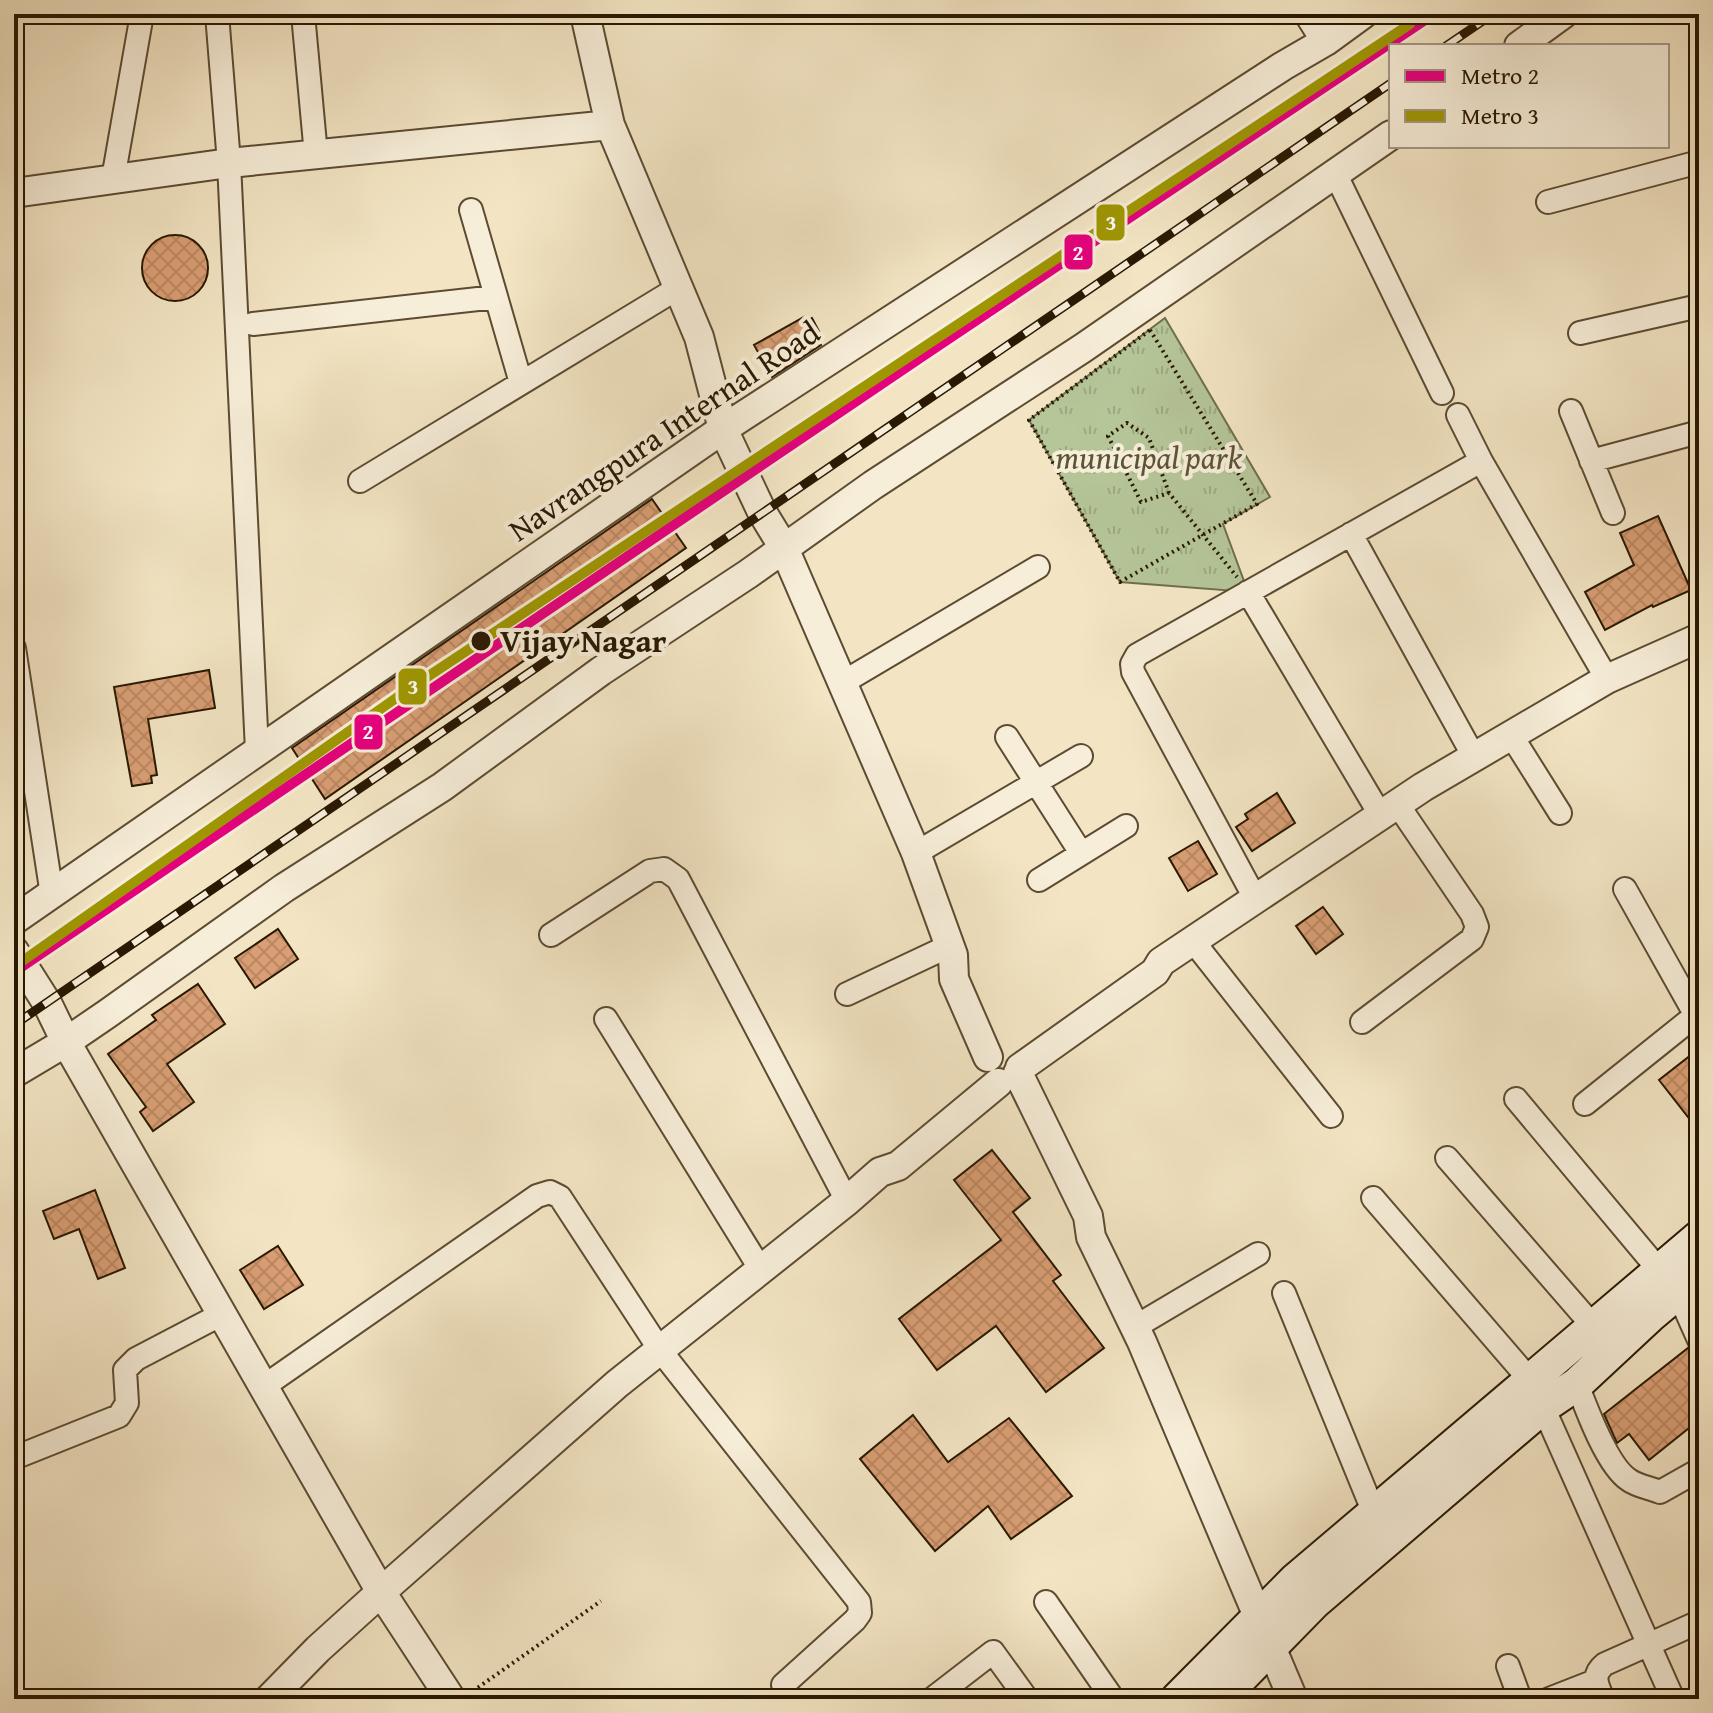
<svg xmlns="http://www.w3.org/2000/svg" width="1713" height="1713" font-family="'Gentium Book Plus',serif">
<style>
.park{fill:url(#park-tufts);stroke:#6f6f4e;stroke-width:2}
.building{fill:url(#building-cross-hatch);stroke:#291802;stroke-width:2}
.lines{fill:none;stroke-linecap:round;stroke-linejoin:round}
.minor-casing{stroke:#5c4b32;stroke-width:26}
.tertiary-casing{stroke:#5c4b32;stroke-width:32}
.secondary-casing{stroke:#291802;stroke-width:36}
.path{stroke:#291802;stroke-width:4;stroke-dasharray:2 4;stroke-linecap:butt}
.minor{stroke:#f7eed9;stroke-width:22}
.tertiary{stroke:#f7eed9;stroke-width:28}
.secondary{stroke:#f7eed9;stroke-width:32}
.rail-casing{stroke:#291802;stroke-width:9}
.rail{stroke:#f7eed9;stroke-width:6;stroke-dasharray:18;stroke-linecap:butt}
.metro-1-casing{stroke:#f7eed9;stroke-width:16}
.metro-2-casing{stroke:#f7eed9;stroke-width:16}
.metro-1{stroke:#e5007d;stroke-width:10}
.metro-2{stroke:#9f9701;stroke-width:10}
.stop-dot{fill:#291802;stroke:#f7eed9;stroke-width:3}
.labels{text-anchor:middle;stroke-width:8;stroke-linejoin:round;paint-order:stroke}
.street-label{font-size:32px;fill:#291802;stroke:#f7eed9}
.park-label{font-size:32px;font-style:italic;fill:#5a5537;stroke:#f7eed9}
.stop-label{font-size:32px;font-weight:bold;fill:#291802;stroke:#f7eed9;text-anchor:start}
.line-badge{stroke:#f7eed9;stroke-width:3}
.badge-label{font-size:22px;text-anchor:middle;font-weight:bold;fill:#fff}
</style>
<defs>
<pattern id="park-tufts" width="24" height="20" patternUnits="userSpaceOnUse" patternTransform="scale(2)"><rect width="24" height="20" fill="#b5c699"/><path d="M3 7l-1-3M5 7V3M7 7l1-3M15 17l-1-3M17 17v-4M19 17l1-3" fill="none" stroke="#9ca982"/></pattern>
<pattern id="building-cross-hatch" width="8" height="8" patternUnits="userSpaceOnUse" patternTransform="scale(2)"><rect width="8" height="8" fill="#d99e73"/><path d="M0 0l8 8M0 8l8-8" fill="none" stroke="#ba8762"/></pattern>
</defs>
<rect width="100%" height="100%" fill="#f3e5c4"/>
<filter id="stains"><feTurbulence type="fractalNoise" baseFrequency=".0025" numOctaves="4"/><feColorMatrix values="0 0 0 0 .2 0 0 0 0 .09 0 0 0 0 .02 0 0 0 .5 -.17"/></filter>
<radialGradient id="worn" r=".72"><stop offset=".6" stop-color="#630" stop-opacity="0"/><stop offset="1" stop-color="#630" stop-opacity=".3"/></radialGradient>
<path class="park" d="M1165,318l105,179 -47,27 25,68 -128,-10 -91,-162z"/>
<path class="building" d="M142 268a33 33 0 1 1 66 0a33 33 0 1 1-66 0Z
M804,317l2,4 6,-3 11,21 -4,3 2,3 -49,32 -18,-32z
M652,499l34,49 -361,251 -33,-51z
M1658,516l33,74 -38,17 -1,-2 -47,25 -20,-38 49,-27 -14,-32z
M209,670l6,38 -67,11 9,56 -6,1 1,7 -20,3 -18,-99z
M1277,793l18,30 -43,28 -16,-24 12,-8 -3,-5z
M1198,841l19,33 -29,17 -19,-33z
M1323,907l20,27 -27,20 -20,-28z
M278,929l20,30 -43,29 -20,-30z
M198,984l27,40 -58,40 27,38 -41,29 -13,-19 6,-5 -38,-53 48,-34 -4,-5z
M1691,1055l8,11v65l-40,-51z
M992,1150l38,48 -17,14 48,63 -8,6 51,67 -58,44 -50,-66 -59,44 -38,-51 102,-79 -47,-60z
M95,1190l30,78 -27,11 -19,-50 -25,10 -11,-28z
M278,1246l25,39 -39,24 -24,-39z
M1688,1348l11,14v58l-50,40 -20,-26 -12,9 -13,-29z
M913,1415l35,47 61,-44 63,78 -61,43 -23,-33 -53,45 -75,-92z"/>
<g class="lines">
<g class="minor-casing">
<path id="minor" d="M217,14l12,149 28,588
M303,14l13,141
M1335,173l107,220
M113,179l29,-165
M1548,202l151,-40
M471,210l50,173
M253,324l243,-27
M1580,333l119,-27
M1571,411l42,102
M1458,415l23,46
M1591,461l108,-29
M360,481l318,-193
M1351,534l123,223
M1248,592l133,224
M14,648l38,247
M842,683l196,-116
M1511,735l49,78
M1007,737l74,116
M916,853l165,-97
M1039,880l87,-54
M1625,889l74,132
M1256,900l-123,-228 -1,-8 5,-9 344,-194 126,218
M551,935l99,-64 14,-2 14,10 169,322
M1193,941l138,175
M847,994l102,-48
M606,1019l155,251
M1362,1022l110,-83 5,-12 -5,-13 -74,-109
M1516,1099l143,171
M1585,1104l111,-89
M1447,1158l146,168
M1373,1198l157,182
M1284,1293l90,220
M1678,1293l21,47
M1135,1327l123,-73
M1577,1384c9,24 30,82 52,96 8,6 21,8 31,12l39,-22
M263,1387l274,-191 13,-4 10,5 100,153 199,252 1,11 -5,7 -72,65
M1543,1407l130,292
M14,1458l105,-42 8,-13 -2,-33 11,-11 86,-45
M1046,1602l67,97
M1508,1666l12,33
M932,1699l61,-47 34,47
M1549,1699l46,-18
M1603,1699c-6,-14 -12,-24 2,-35l94,-42"/>
</g>
<g class="tertiary-casing">
<path id="tertiary" d="M585,14l25,111 89,212 24,92 39,83 22,36 132,305 37,102 1,24 34,78
M1309,14l17,27
M1519,46l44,-32
M14,193l215,-30 381,-38
M14,920l709,-491 560,-363 43,-25 37,-27
M14,951l33,52 19,39 315,550 70,107
M1020,1068l135,-96 6,-10 262,-175 184,-108 92,-41
M14,1073l52,-31 41,-28 177,-126 158,-101 159,-116 147,-97 125,-89 210,-137 308,-213
M1018,1073l70,143 3,21 51,105 151,357
M269,1699l49,-50 63,-57 236,-208 230,-183 33,-29 18,-6 100,-83"/>
</g>
<g class="secondary-casing">
<path id="secondary" d="M1177,1699l118,-119 404,-343
M1220,1699l95,-97 228,-195 34,-23 73,-68 49,-41"/>
</g>
<path class="path" d="M1150,330l107,174 -137,78 -91,-162z
M1169,493l-20,-55 -22,-15 -19,13 33,66 28,-9 68,84
M473,1691l128,-90"/>
<use href="#minor" class="minor"/>
<use href="#tertiary" class="tertiary"/>
<use href="#secondary" class="secondary"/>
<g class="rail-casing">
<path id="rail" d="M1446,46l47,-32
M14,1025l1377,-942"/>
</g>
<use href="#rail" class="rail"/>
<g class="metro-1-casing">
<path id="metro-1" d="M14,972l906,-614 514,-344"/>
</g>
<g class="metro-2-casing">
<path id="metro-2" d="M21,962l388,-273 1001,-665"/>
</g>
<use href="#metro-1" class="metro-1"/>
<use href="#metro-2" class="metro-2"/>
</g>
<circle class="stop-dot" cx="481" cy="641" r="11"/>
<g class="labels">
<g class="street-label">
<text transform="translate(664 431) rotate(-34)" y="11">Navrangpura Internal Road</text>
</g>
<g class="park-label">
<text x="1149" y="469">municipal park</text>
</g>
<g class="stop-label">
<text x="500" y="652">Vijay Nagar</text>
</g>
</g>
<g class="line-badge">
<rect x="1095" y="203" width="31" height="39" rx="8" fill="#9f9701"/>
<rect x="1063" y="233" width="31" height="38" rx="8" fill="#e5007d"/>
<rect x="397" y="667" width="31" height="39" rx="8" fill="#9f9701"/>
<rect x="353" y="713" width="31" height="38" rx="8" fill="#e5007d"/>
</g>
<g class="badge-label">
<text x="1111" y="230">3</text>
<text x="1078" y="260">2</text>
<text x="413" y="694">3</text>
<text x="368" y="739">2</text>
</g>
<rect width="1713" height="1713" fill="none" stroke="#f3e5c4" stroke-width="48"/>
<rect x="16" y="16" width="1681" height="1681" fill="none" stroke="#291802" stroke-width="4"/>
<rect x="24" y="24" width="1665" height="1665" fill="none" stroke="#291802" stroke-width="2"/>
<rect x="1389" y="44" width="280" height="104" fill="#f7eed9" stroke="#a59883" stroke-width="2"/>
<rect x="1405" y="70" width="40" height="12" fill="#e5007d" stroke="#a59883" stroke-width="2"/>
<text x="1461" y="84" font-size="24" fill="#291802">Metro 2</text>
<rect x="1405" y="110" width="40" height="12" fill="#9f9701" stroke="#a59883" stroke-width="2"/>
<text x="1461" y="124" font-size="24" fill="#291802">Metro 3</text>
<rect width="100%" height="100%" filter="url(#stains)"/>
<rect width="100%" height="100%" fill="url(#worn)"/>
</svg>
